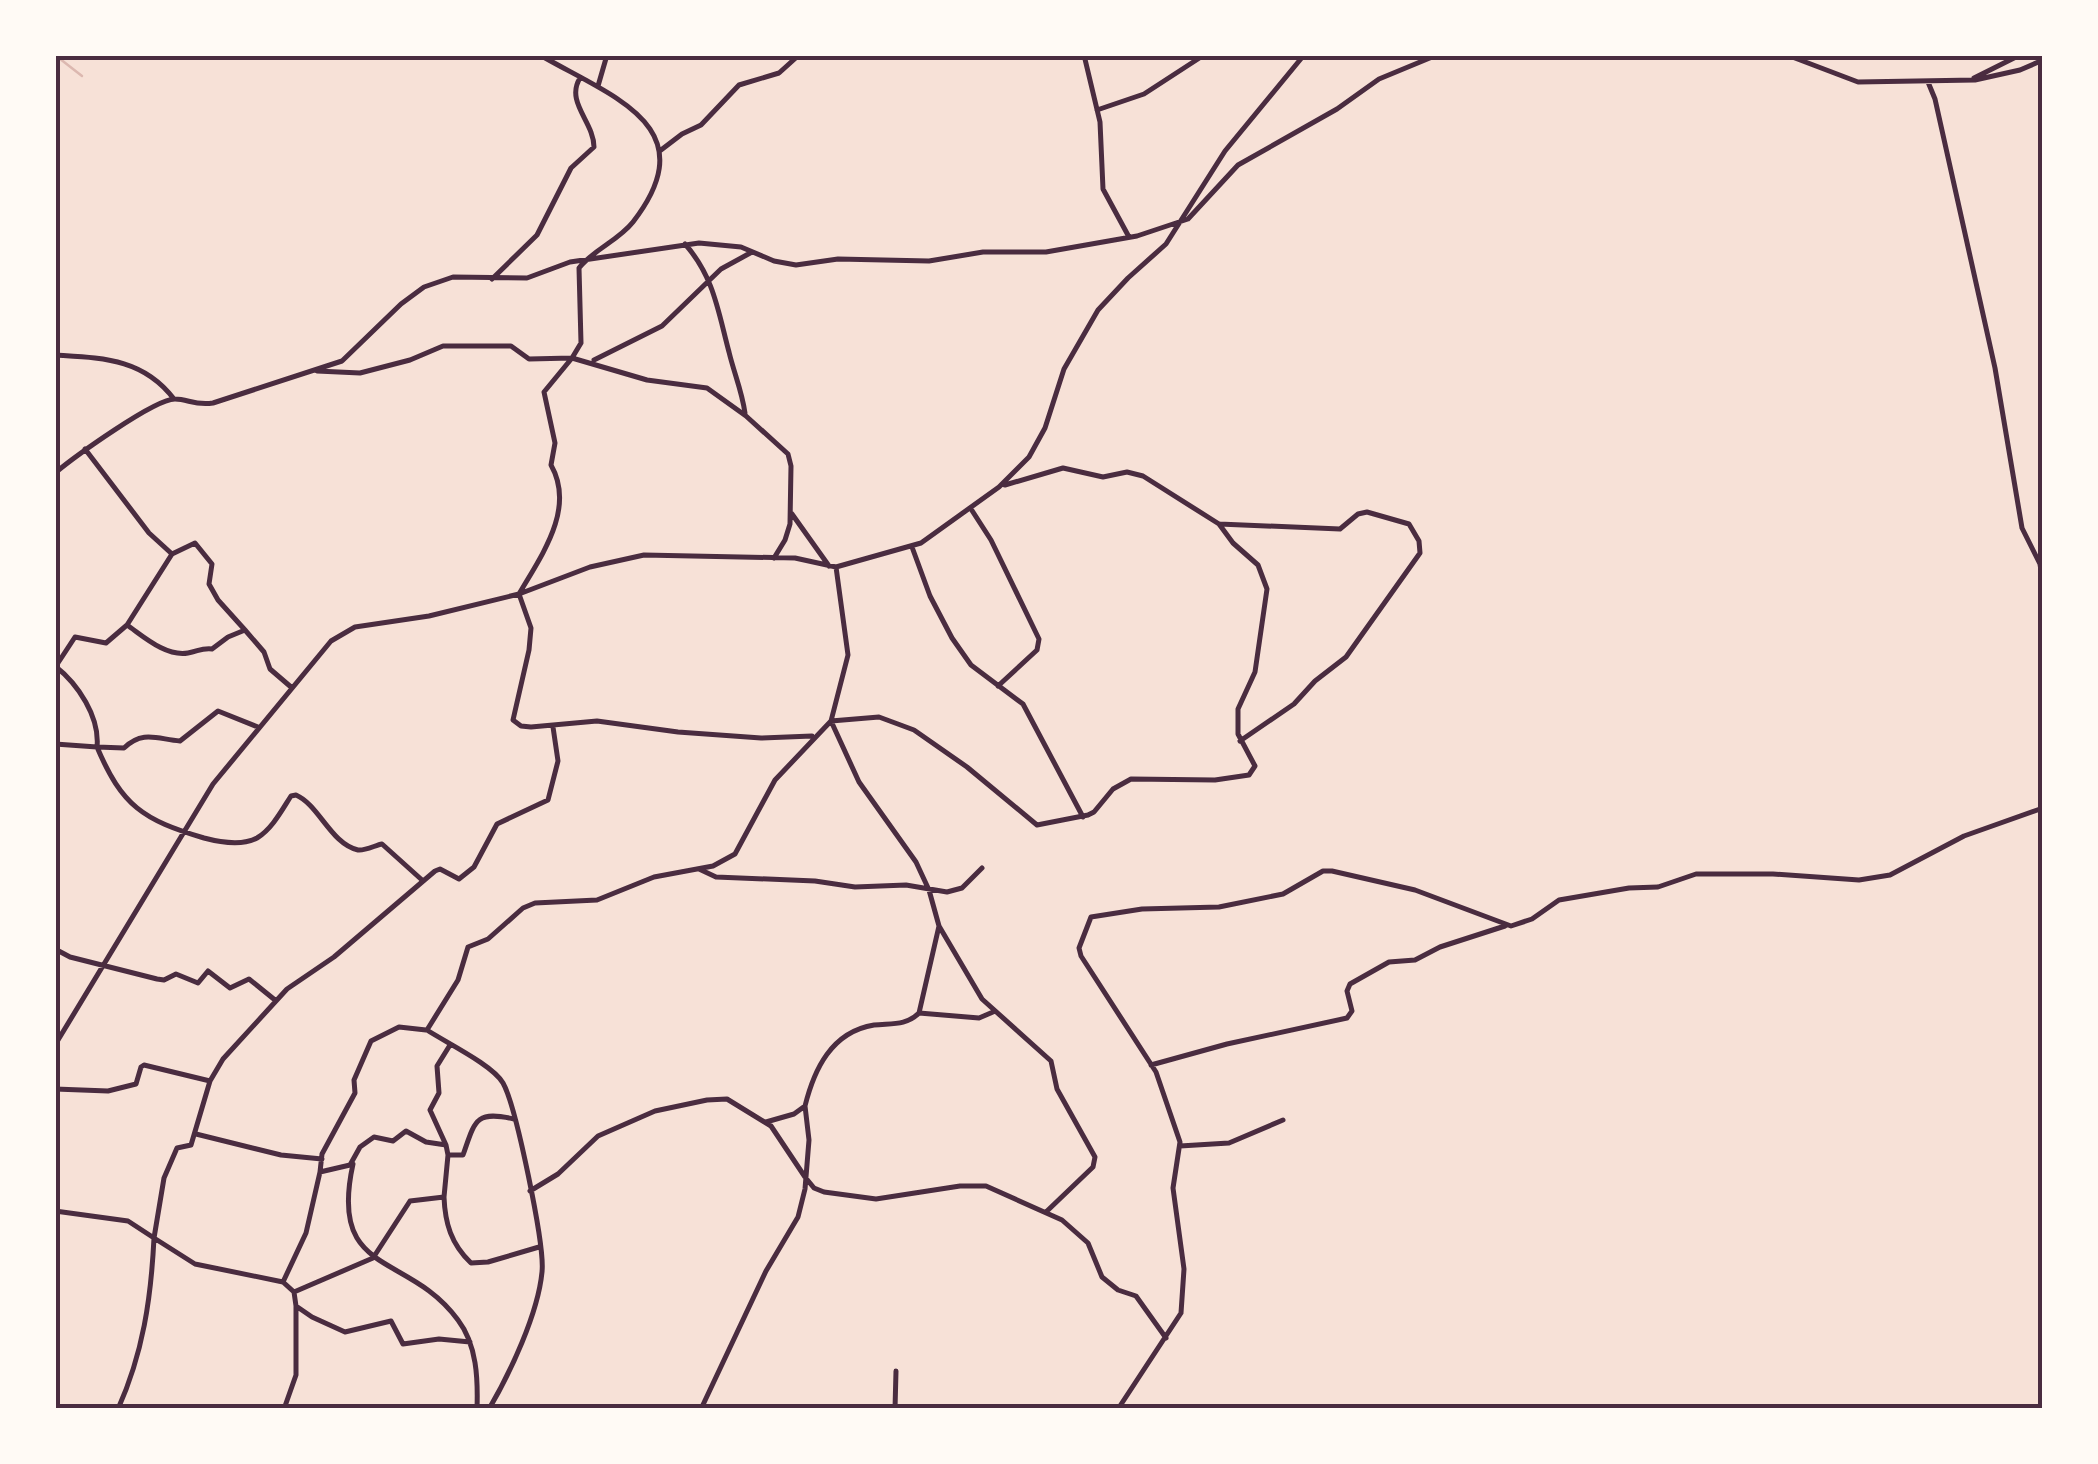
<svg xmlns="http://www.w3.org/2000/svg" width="2098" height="1464" font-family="Cabin,sans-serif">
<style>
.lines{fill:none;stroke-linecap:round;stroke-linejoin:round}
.stream{stroke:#dcb8b0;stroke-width:2.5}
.minor{stroke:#4a2c40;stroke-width:5}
.neatline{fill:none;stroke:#4a2c40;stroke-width:4}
</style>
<rect width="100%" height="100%" fill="#f7e1d7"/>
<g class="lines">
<path class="stream" d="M55,55l27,21"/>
<path class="minor" d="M540,55c72,42 167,71 93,167 -15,19 -39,27 -54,46l2,75 -9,15 -28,34 11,51 -4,22c25,44 -10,91 -32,129l12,34 -2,22 -16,70 8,6 10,1 66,-6 81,11 83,6 51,-2
M1084,55l16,67 3,67 26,48
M1787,55l71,27 117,-2 45,-10 23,-10
M1974,78l46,-23
M1928,82l7,17 60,269 27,160 18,36 3,19
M598,86l9,-31
M1097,110l47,-16 60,-39
M661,150l21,-16 19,-9 38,-40 40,-12 20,-18
M685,244c29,33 33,67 44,108 5,21 13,39 16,61
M492,279l45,-44 34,-67 23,-21c0,-25 -29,-45 -14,-69
M55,355c47,3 88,3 119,44
M594,360l68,-34 59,-57 31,-17
M317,371l43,2 50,-13 33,-14h68l18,13 43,-1 75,22 60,8 39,28 42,38 3,12 -1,58 -5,16 -11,18
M85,449l64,84 23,21 -45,71c16,11 39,32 61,28 11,-2 13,-5 24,-4l16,-12 17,-7 19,22 6,17 21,18
M55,473c18,-15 99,-74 120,-74 13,0 20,7 38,4l129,-42 59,-57 23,-17 29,-10 74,1 43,-16 129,-19 42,4 33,14 22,4 42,-6 91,2 54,-9h63l91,-16 51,-17 50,-54 99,-56 42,-30 58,-24
M1005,485l58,-17 40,9 24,-5 16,4 76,48 121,5 18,-15 9,-2 42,12 10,17 1,12 -74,104 -31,24 -21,23 -54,37
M971,509l20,31 48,99 -2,11 -39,36
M792,514l37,52
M912,547l18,49 22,42 19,27 52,39 60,113
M172,554l23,-11 17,21 -3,20 9,16 27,30
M55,666c23,18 45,51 42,81l27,1c19,-18 33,-9 56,-7l38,-30 40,16
M56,666l19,-29 31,6 21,-18
M55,744l42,3c25,59 46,73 107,91 15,4 38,8 53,0 15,-9 25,-28 34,-42l5,-1c23,10 35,49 62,55 7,1 18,-5 24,-6l40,36
M699,869l17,8 99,4 40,6 51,-2 41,7 15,-4 20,-20
M939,926l43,73 69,62 6,28 38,68 -2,10 -47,45
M55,949l15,8 87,22 7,1 12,-6 22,9 10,-12 22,17 19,-9 26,21
M919,1013l60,5 14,-6
M55,1045l158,-261 118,-143 24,-14 74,-11 90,-22 71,-27 54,-12 151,3 41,9 85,-24 78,-56 30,-30 16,-29 19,-59 34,-59 30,-32 38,-34 59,-93 79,-96
M1151,1065l76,-21 120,-26 5,-7 -5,-20 3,-7 39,-22 26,-2 25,-13 65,-21
M210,1081l-19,64 -14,3 -13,30 -10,60 41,26 88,18 11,10 2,14 16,11 33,15 46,-11 12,23 36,-5 31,3
M55,1089l53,2 28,-7 5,-17 3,-2 66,16 13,-22 64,-70 47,-32 101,-86 5,-2 19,10 15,-12 23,-43 51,-24 10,-39 -5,-34
M766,1122l28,-8 11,-8c9,-36 26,-74 69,-81 17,-2 32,1 45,-12l20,-87 -10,-36 -13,-28 -57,-80 -28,-61 48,-4 35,13 53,37 70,58 51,-10 6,-3 19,-23 18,-10 84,1 34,-5 6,-9 -17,-32v-25l17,-37 12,-83 -9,-24 -25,-22 -14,-19
M196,1134l85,21 41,4
M446,1145l-16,-35 9,-17 -2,-27 13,-21
M1180,1146l49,-3 54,-23
M353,1164c-25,114 55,87 105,156 19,25 20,59 19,89
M320,1172l2,-18 33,-61 -1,-13 17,-39 28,-14 27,3
M530,1191l28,-17 40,-38 57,-25 52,-11 20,-1 44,27 34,51 9,11 10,4 52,7 84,-13h26l76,34 26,23 14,34 16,13 18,6 30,42
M444,1197c1,26 7,47 27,66l17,-1 51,-15
M55,1211l73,10 26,17c-3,61 -11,115 -36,171
M283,1282l23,-49 14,-61 30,-7 10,-18 14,-10 19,4 13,-10 20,11 20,3 2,10
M294,1292l79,-34 37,-57 34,-4 4,-42h15c12,-34 12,-45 51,-36
M284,1409l12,-34v-69
M489,1409c21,-36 49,-95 53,-137 3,-26 -26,-166 -39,-189 -10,-18 -58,-41 -76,-53l31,-50 10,-33 20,-8 35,-31 12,-5 62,-3 57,-23 59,-11 22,-12 40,-74 56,-59 17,-66 -12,-88
M701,1409l65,-138 32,-54 7,-28 4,-49 -4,-34
M895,1409l1,-38
M1118,1409l63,-96 3,-44 -11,-81 7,-46 -24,-70 -75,-116 -2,-8 12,-31 51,-8 77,-2 64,-13 40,-23h9l83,19 96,36 21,-7 27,-19 70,-12 29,-1 38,-13h77l86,6 31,-5 74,-39 79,-28"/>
</g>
<rect width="2098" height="1464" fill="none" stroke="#fffaf5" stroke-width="115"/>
<rect x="58" y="58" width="1982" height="1348" class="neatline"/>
</svg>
